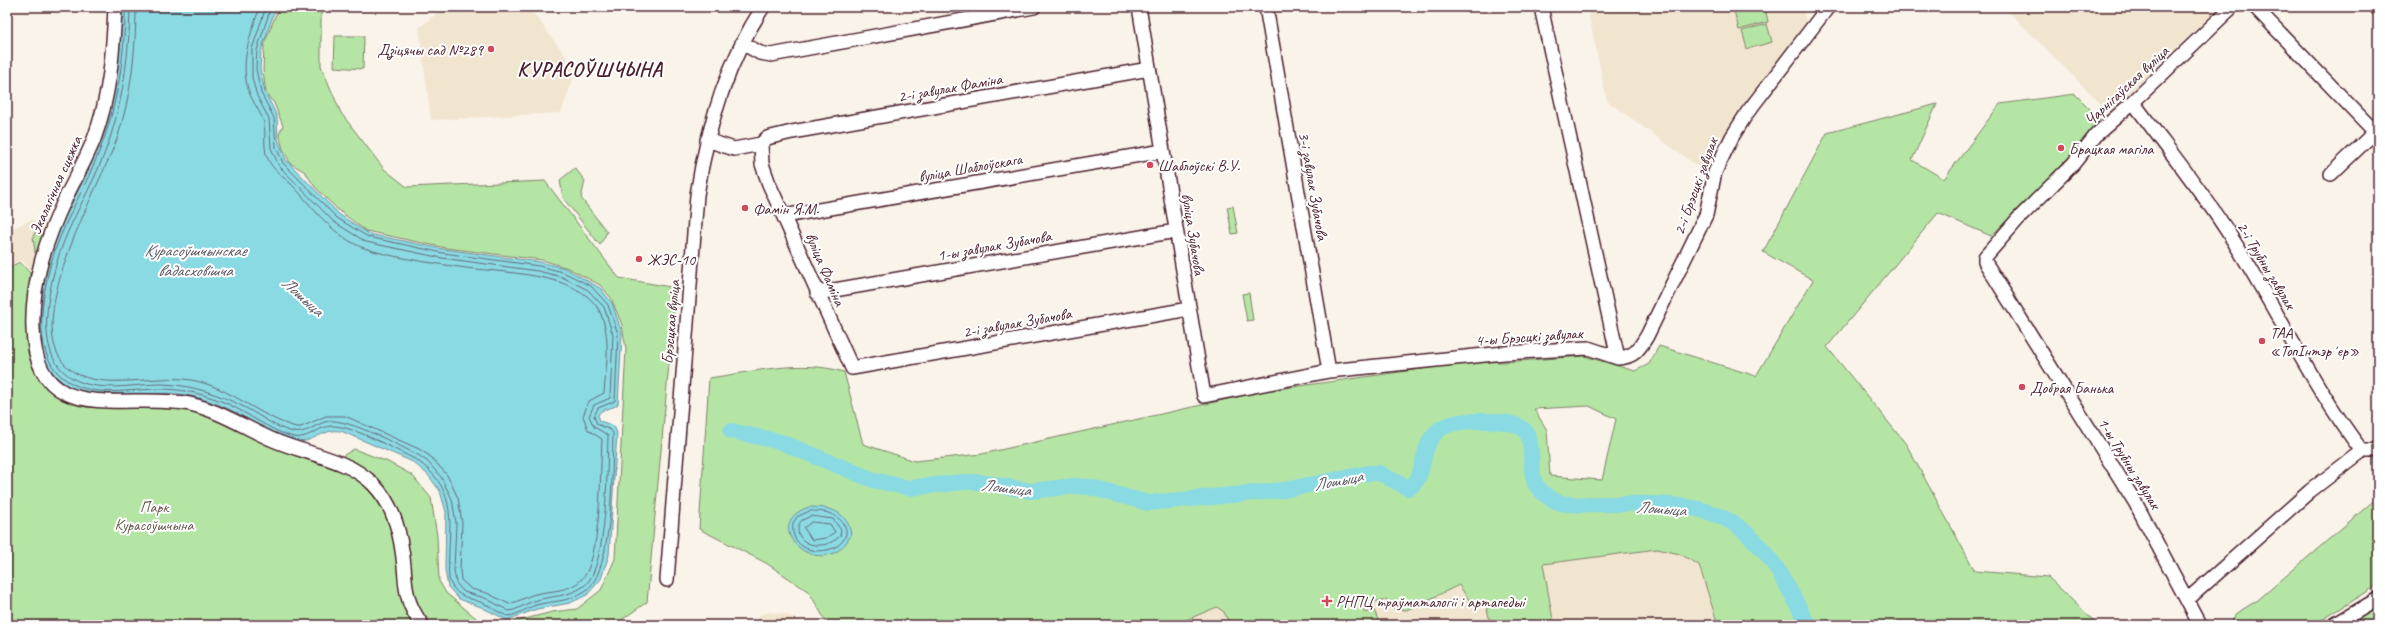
<svg xmlns="http://www.w3.org/2000/svg" width="2385" height="632" font-family="Caveat,sans-serif">
<style>
.built{fill:#f2e5d0}
.green{fill:#b4e5a4;stroke:#7f8268;fill-rule:evenodd}
.water{fill:#8adae4;stroke:#708f9a}
.lines{fill:none;stroke-linecap:round;stroke-linejoin:round}
.shore{stroke:#646a75;stroke-width:1}
.river{stroke:#8adae4;stroke-width:16}
.minor-casing{stroke:#4a1f2b;stroke-width:16}
.minor{stroke:#fff;stroke-width:13}
.poi-dot{fill:#d1495b;stroke:#fff;stroke-width:1.5}
.labels{text-anchor:middle;stroke-width:4;stroke-linejoin:round;paint-order:stroke}
.poi-label{font-size:16px;fill:#4a1f2b;stroke:#fff;text-anchor:start}
.street-label{font-size:16px;fill:#4a1f2b;stroke:#fff}
.park-label{font-size:16px;fill:#6a5a4f;stroke:#fff}
.water-label{font-size:17px;font-style:italic;fill:#5d5762;stroke:#fff}
.district-label{font-size:20px;font-weight:bold;letter-spacing:1px;fill:#4a1f2b;stroke:#fff}
</style>
<rect width="100%" height="100%" fill="#f9f3ea"/>
<filter id="ink" filterUnits="userSpaceOnUse"><feTurbulence type="fractalNoise" baseFrequency=".025" numOctaves="2"/><feDisplacementMap in="SourceGraphic" scale="8" xChannelSelector="R" yChannelSelector="G"/><feConvolveMatrix kernelMatrix="1 2 1 2 8 2 1 2 1" color-interpolation-filters="sRGB"/></filter>
<g filter="url(#ink)">
<path class="built" d="M444,7h85l47,63 -15,43 -130,7 -12,-92z
M1587,7h215l6,21 -86,116 -15,29 -100,-72z
M2004,7h216l-111,105z
M31,220l11,3 9,-1 -20,48 -10,-10 -14,7v-36z
M1657,549l23,5 19,11 19,60h-164l-11,-61z
M1366,573l28,36 13,1 52,-25 12,18 15,2 5,20h-313l1,-2 38,-16z
M769,612l17,2 21,11h-50l2,-10z"/>
<path class="green" d="M279,7h45l-3,8v51l20,47 43,56 23,18 138,-6 74,97 57,10 -29,314 -33,23h-112l50,-13 25,-3 24,-19 14,-31 11,-210 -4,-24 -11,-27 -11,-13 -32,-17 -26,-8 -96,-12 -80,-17 -29,-22 -22,-22 -10,-15 -15,-9 -7,-14 -4,-15 4,-8 -9,-23 -8,-9 -3,-24 1,-26z
M1733,7h32l3,15 -29,8z
M1767,24l5,18 -25,7 -5,-18z
M335,36h29l-1,33 -29,-2z
M2075,94l25,25 -38,48 -71,69 -53,-23 -111,134 79,97 69,127 73,6 50,48h-380l-19,-60 -19,-11 -23,-5 -114,15 11,61h-63l-5,-19 -15,-3 -12,-18 -52,25 -13,-1 -8,-10 -25,6 4,8 9,-3 6,15h-150l-6,-13 -7,-5 -38,16 -1,2h-350l-19,-33 -43,-29 -67,-34 10,-151c44,-6 92,-19 135,-6l19,72 52,17 67,-7 282,-63 215,-30 26,1 79,-6 51,15 14,-7 10,-18 97,30 57,-96 -50,-28 64,-119 110,-29 -25,56 32,19 56,-75zM1589,406l27,13 -14,61 -52,-4 -3,-46 -13,-21z
M575,168l10,13 -4,17 26,34 -7,13 -37,-47 -3,-18z
M1233,206l5,27 -6,1 -5,-27z
M36,231l8,3 -6,19h-3l-2,-17z
M20,262l10,11 -3,68 6,23 28,33 21,9 78,-1 29,5 30,9 74,35 33,12 28,-17 34,13 24,13 19,23 6,38 2,45 7,12 36,30 7,2h-482v-357z
M1249,293l4,27 -6,1 -5,-27z
M2378,497v88l-64,40h-85l6,-11 23,-14z
M2378,606v19h-33z"/>
<path class="water" d="M121,7h155l-15,44 -1,18 5,23 12,24 1,23 8,21 54,55 29,19 74,15 97,13 25,6 35,20 12,15 10,30 -4,71c-6,6 -16,3 -20,11l2,6 14,5 3,7 -8,122 -8,24 -14,16 -17,8 -33,6 -30,11 -26,-13 -22,-8 -11,-12 -3,-17 1,-58 -6,-21 -12,-16 -15,-13 -72,-31c-18,-3 -29,13 -46,11 -18,-2 -37,-17 -53,-26 -16,-9 -33,-16 -51,-20 -38,-9 -81,9 -117,-7 -47,-21 -38,-87 -26,-128 13,-45 41,-85 56,-131 13,-40 16,-81 17,-123z
M809,507c21,0 39,4 42,28 -27,53 -97,-10 -42,-28z"/>
<g class="lines">
<path class="shore" d="M125,7c0,55 -9,107 -31,157 -14,33 -33,64 -43,99 -9,33 -19,88 10,113 29,25 70,12 104,13 22,1 43,6 63,15 21,10 40,25 62,32 17,6 27,-10 43,-10 21,0 62,24 82,33 49,33 31,71 34,120 6,18 18,18 34,24 9,4 15,10 25,13 10,-1 19,-8 28,-11 20,-5 30,-2 49,-14 29,-18 27,-125 28,-158l-2,-3 -14,-6 -3,-8 4,-8 17,-7 3,-67 -10,-29 -17,-19 -28,-14 -24,-6 -96,-13 -75,-16 -31,-19 -54,-55 -7,-16 -2,-29 -13,-25 -5,-24 1,-19 14,-43
M130,7c-1,56 -9,109 -31,160 -14,32 -34,64 -43,98 -8,29 -18,78 4,103 26,29 69,16 102,16 30,1 57,10 84,24 15,8 30,20 47,24 13,3 23,-9 36,-11 20,-2 69,24 89,34l9,6 14,16 11,22 4,24 -2,47 2,13 8,9 21,6 24,13c9,-1 17,-8 25,-10 18,-6 33,-3 50,-15 24,-18 23,-120 24,-151l-14,-8 -5,-11 5,-11 16,-7 3,-63 -9,-28 -16,-17 -26,-13 -24,-6 -96,-13 -76,-16 -32,-20 -55,-56 -8,-18 -2,-29 -12,-23 -5,-18v-29l14,-42
M136,7c0,44 -5,88 -18,129 -16,48 -107,198 -44,236 30,19 82,2 117,8 40,7 68,37 105,47h5l25,-11h19l74,33 12,8 16,18 11,23 4,25 -2,47 1,10 10,9 16,4 22,11c8,-2 15,-6 23,-9 16,-5 35,-2 49,-15 21,-18 19,-112 21,-141l-14,-9 -5,-14 6,-15 15,-8c2,-27 8,-57 -5,-83 -22,-39 -101,-37 -140,-43 -27,-4 -70,-10 -95,-19 -29,-11 -48,-36 -68,-59 -10,-11 -23,-17 -29,-32 -4,-12 -1,-22 -3,-34 -3,-11 -11,-20 -15,-31 -10,-29 1,-57 11,-85
M810,511c16,0 29,2 36,18 3,28 -58,32 -53,-6l4,-6z
M811,516l22,3 8,11 -1,6c-21,20 -52,4 -39,-15z
M812,522l18,2 5,8 -9,6 -14,2 -8,-12z"/>
<path class="river" d="M731,431l50,11 92,38 36,8 55,-6h15l52,9 43,-5 15,1 59,16 136,-13 85,-17h10l29,15c22,-9 7,-51 40,-63 13,-5 27,-4 40,-4 58,1 36,25 47,63 7,9 15,16 26,19 14,3 29,1 43,1 43,0 95,-4 132,21 35,24 53,64 72,100"/>
<g class="minor-casing">
<path id="minor" d="M115,7c-2,46 -5,89 -21,132 -8,20 -18,38 -27,56 -20,42 -36,87 -34,134 3,101 93,62 157,75 30,7 54,23 81,35 33,15 76,19 102,45 22,22 28,52 31,82 1,10 1,21 4,31 2,10 8,19 14,28
M1139,7l65,389 125,-25 175,-18 84,-5 30,10 -77,-351
M1266,7l63,364
M2255,7l120,125
M2376,7l2,2
M742,43l18,10 11,2 263,-48
M2133,102c33,45 69,88 98,135 45,70 80,147 131,214
M707,140l27,9 27,-5 1,20 7,20 83,184 337,-59
M761,144l6,-6 25,-6 357,-63
M2331,174l47,-45
M784,216l379,-65
M817,293l359,-62
M1618,358c17,-1 21,-9 29,-22l59,-121 9,-43 17,-35 15,-24 81,-106
M667,580l30,-385c10,-67 29,-131 66,-188
M2187,600l123,-109 52,-40h8l8,-4
M2200,625l-65,-123 -150,-240v-5l33,-38 55,-55 24,-30 36,-32 99,-95
M2334,625l44,-26"/>
</g>
<use href="#minor" class="minor"/>
</g>
</g>
<g class="poi-dot">
<circle cx="491" cy="49" r="4"/>
<circle cx="2061" cy="148" r="4"/>
<circle cx="1150" cy="165" r="4"/>
<circle cx="745" cy="208" r="4"/>
<circle cx="639" cy="259" r="4"/>
<circle cx="2262" cy="341" r="4"/>
<circle cx="2022" cy="387" r="4"/>
<path d="M1325 595h4v4h4v4h-4v4h-4v-4h-4v-4h4z"/>
</g>
<g class="labels">
<g class="poi-label">
<text x="483" y="55" text-anchor="end">Дзіцячы сад №289</text>
<text x="2069" y="154">Брацкая магіла</text>
<text x="1158" y="171">Шаблоўскі В.У.</text>
<text x="753" y="214">Фамін Я.М.</text>
<text x="647" y="265">ЖЭС-10</text>
<text x="2270" y="338">ТАА<tspan x="2270" dy="18">«ТопІнтэрʼер»</tspan></text>
<text x="2030" y="393">Добрая Банька</text>
<text x="1336" y="607">РНПЦ траўматалогіі і артапедыі</text>
</g>
<g class="street-label">
<text transform="translate(2126 85) rotate(-43)" y="6">Чарнігаўская вуліца</text>
<text transform="translate(950 87) rotate(-10)" y="6">2-і завулак Фаміна</text>
<text transform="translate(970 167) rotate(-10)" y="6">вуліца Шаблоўскага</text>
<text transform="translate(55 185) rotate(-66)" y="6">Экалагічная сцежка</text>
<text transform="translate(1314 186) rotate(80)" y="6">3-і завулак Зубачова</text>
<text transform="translate(1695 186) rotate(-70)" y="6">2-і Брэсцкі завулак</text>
<text transform="translate(1194 234) rotate(81)" y="6">вуліца Зубачова</text>
<text transform="translate(994 245) rotate(-10)" y="6">1-ы завулак Зубачова</text>
<text transform="translate(2267 265) rotate(59)" y="6">2-і Трубны завулак</text>
<text transform="translate(826 269) rotate(67)" y="6">вуліца Фаміна</text>
<text transform="translate(670 322) rotate(-85)" y="6">Брэсцкая вуліца</text>
<text transform="translate(1017 322) rotate(-10)" y="6">2-і завулак Зубачова</text>
<text transform="translate(1529 336) rotate(-4)" y="6">4-ы Брэсцкі завулак</text>
<text transform="translate(2130 463) rotate(58)" y="6">1-ы Трубны завулак</text>
</g>
<g class="park-label">
<text x="154" y="512">Парк<tspan x="154" dy="18">Курасоўшчына</tspan></text>
</g>
<g class="water-label">
<text x="195" y="256">Курасоўшчынскае<tspan x="195" dy="20">вадасховішча</tspan></text>
<text transform="translate(303 296) rotate(42)" y="6">Лошыца</text>
<text transform="translate(1338 480) rotate(-11)" y="6">Лошыца</text>
<text transform="translate(1006 487) rotate(7)" y="6">Лошыца</text>
<text transform="translate(1661 508) rotate(4)" y="6">Лошыца</text>
</g>
<g class="district-label">
<text x="590" y="76">КУРАСОЎШЧЫНА</text>
</g>
</g>
<rect width="2385" height="632" fill="none" stroke="#fff" stroke-width="24"/>
<rect x="12" y="12" width="2361" height="608" fill="none" stroke="#4a1f2b" stroke-width="1.5" filter="url(#ink)"/>
</svg>
